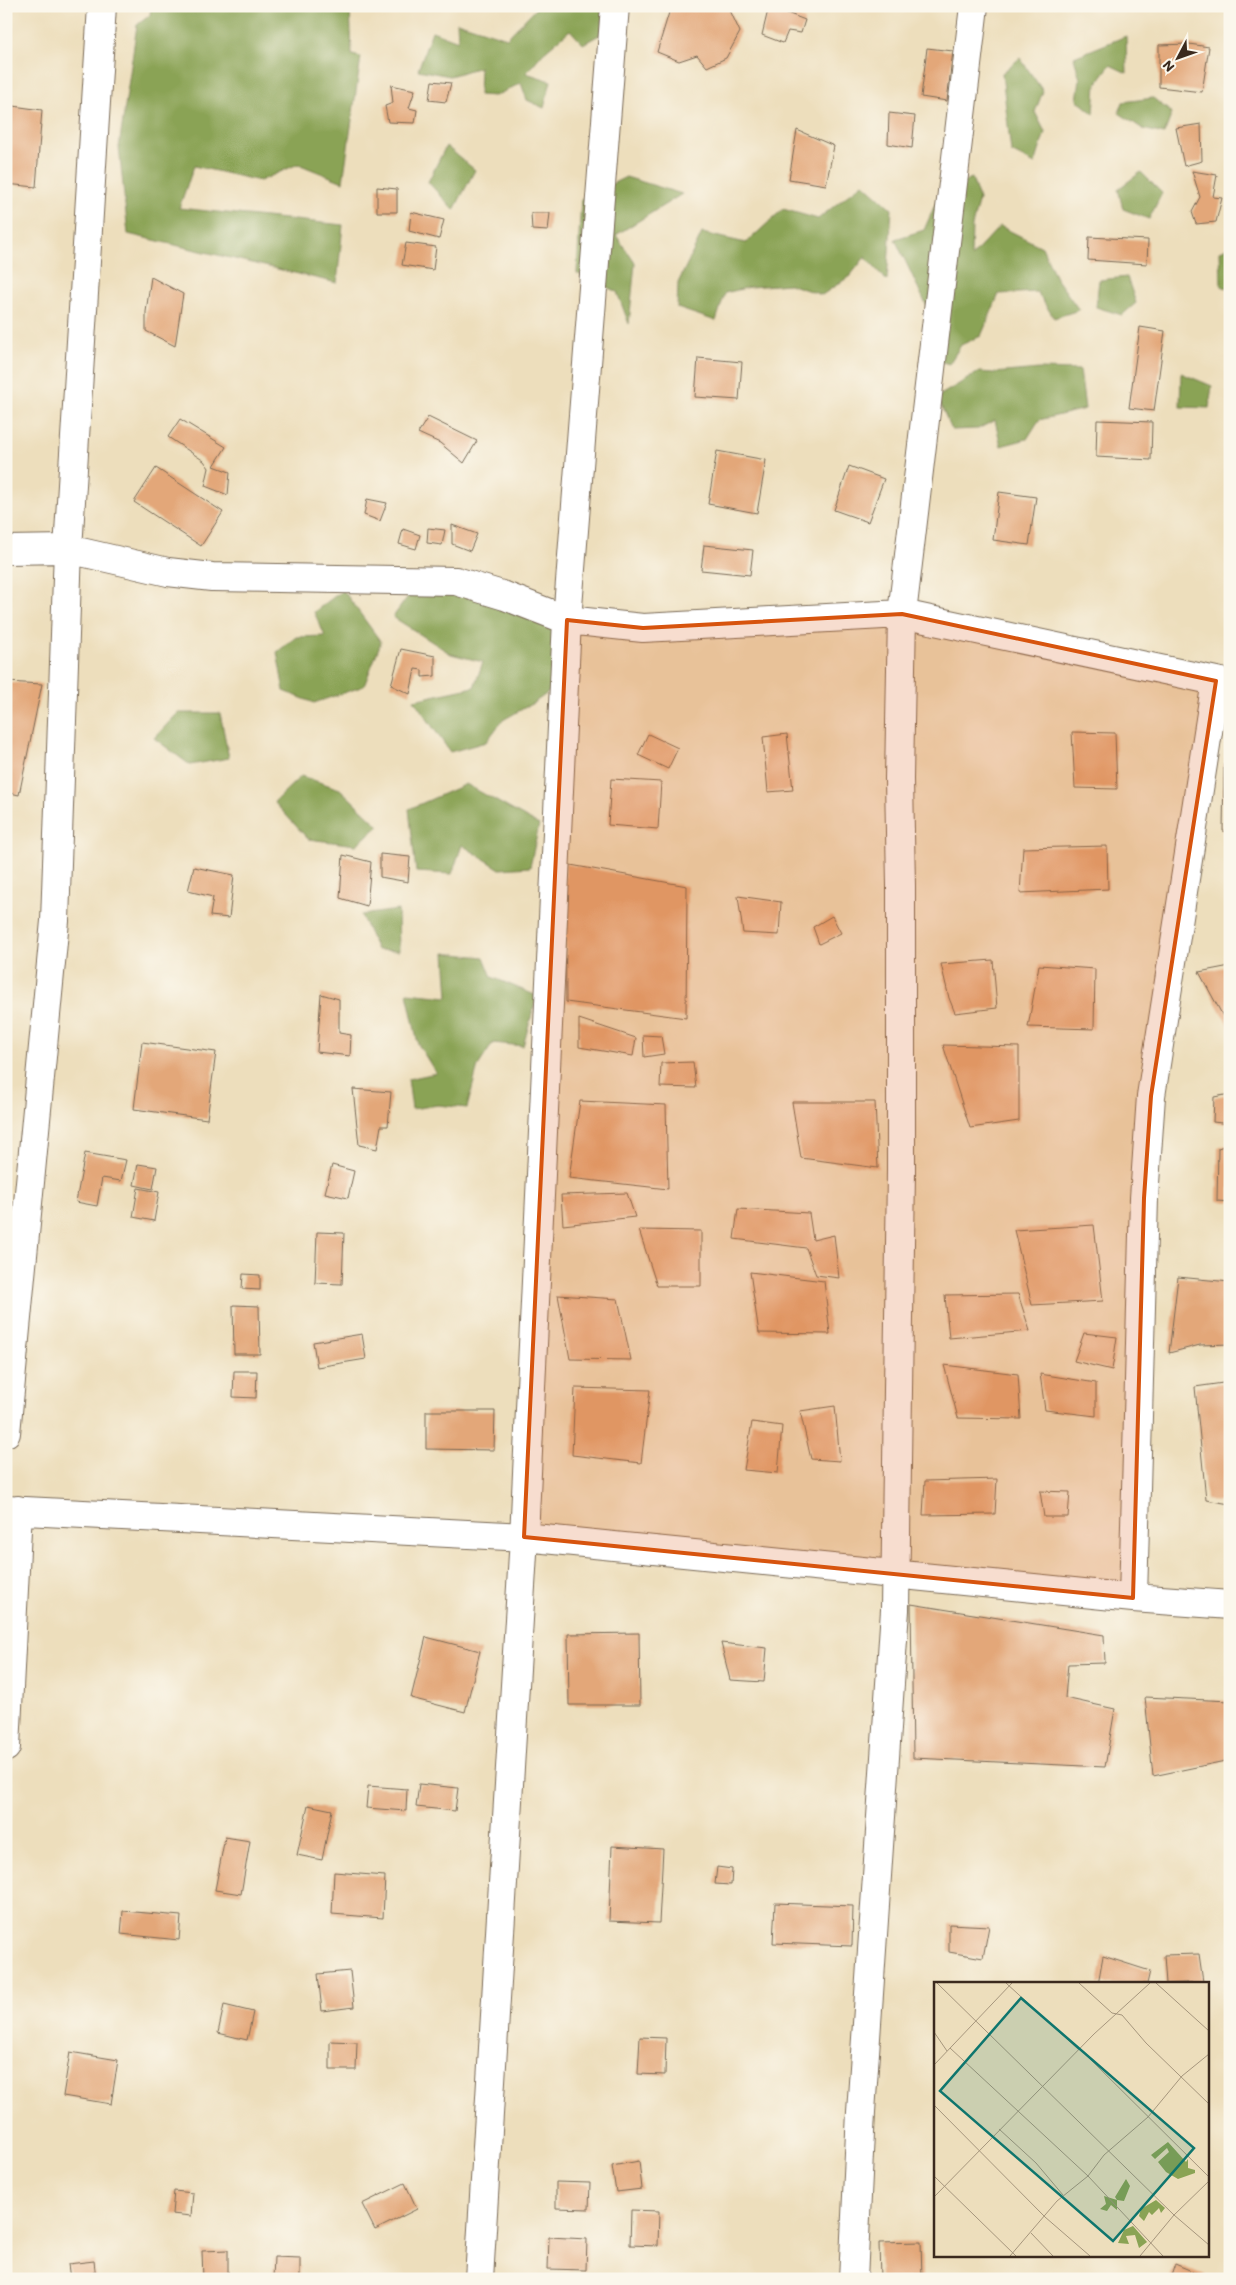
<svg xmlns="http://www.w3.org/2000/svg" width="1236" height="2285" font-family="Itim,sans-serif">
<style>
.forest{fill:#8aa354;stroke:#626639}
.building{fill:#e3a779}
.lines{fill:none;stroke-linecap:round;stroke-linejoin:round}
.minor-casing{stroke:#796955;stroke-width:30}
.minor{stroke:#fff;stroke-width:28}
.marked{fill:#d7540e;fill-opacity:0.2;stroke:#d7540e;stroke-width:4;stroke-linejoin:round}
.inset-road{fill:none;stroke:#a6967d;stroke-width:1}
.view{fill:#0f766e;fill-opacity:0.15;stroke:#0f766e;stroke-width:2.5}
.inset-edge{fill:none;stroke:#3b2a1e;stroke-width:2.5}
</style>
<rect width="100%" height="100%" fill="#fbf7ec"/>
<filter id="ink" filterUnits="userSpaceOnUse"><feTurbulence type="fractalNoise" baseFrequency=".02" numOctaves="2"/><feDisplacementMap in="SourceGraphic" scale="10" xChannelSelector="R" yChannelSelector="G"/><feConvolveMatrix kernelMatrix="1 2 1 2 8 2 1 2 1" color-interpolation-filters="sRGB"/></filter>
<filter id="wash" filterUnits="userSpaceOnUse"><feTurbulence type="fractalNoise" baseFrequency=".0096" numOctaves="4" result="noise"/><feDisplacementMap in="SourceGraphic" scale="20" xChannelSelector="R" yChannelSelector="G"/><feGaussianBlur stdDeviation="1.12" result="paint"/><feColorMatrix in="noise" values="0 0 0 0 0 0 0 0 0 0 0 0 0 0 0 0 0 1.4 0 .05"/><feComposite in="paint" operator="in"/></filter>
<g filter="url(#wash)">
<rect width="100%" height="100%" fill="#eddebc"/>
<path class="forest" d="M151,6h199l2,49 9,2 -18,125 -45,-18 -38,17 -66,-15 -15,42 164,17 -6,58 -209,-49 -9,-87 18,-122 13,-10z
M538,6h65v27l-20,11 -13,-14 -27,23 -17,20 25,8 -7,27 -17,-8 -6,-17 -26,13 -16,-1 1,-28 -30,9 -32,-6 14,-39 26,10 -1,-19 50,16z
M1126,36l1,37 -17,-8 -14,19 -2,30 -17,-14 3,-21 -6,-22z
M1020,58l23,33 -8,21 10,20 -10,32 -24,-12 -9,-79z
M1153,98l19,15 -8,21 -21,-5 -24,-16 4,-11z
M446,146l29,24 -21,40 -26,-28z
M1141,172l21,21 -13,26 -26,-10 -5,-20z
M626,177l56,17 -66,41 19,28 -6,61 -12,-32 -40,-19 4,-74z
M972,178l7,21 -7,27 -1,31 29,-31 42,21 14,31 23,32 -25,8 -17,-26 -38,2 -18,42 -20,9 -12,19 -26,-8 6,-45 -34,-72 29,-9 17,-39z
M863,183l29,26 -5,72 -22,-24 -15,19 -28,19 -33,-11 -39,3 -25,6 -9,28 -39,-13 1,-25 24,-50 44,10 37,-34 35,10z
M1230,247v42l-9,-3 -1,-35z
M1127,277l9,26 -14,12 -26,-8 3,-27z
M1039,369l41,1 5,39 -46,11 -12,19 -26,7 -6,-26 -17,9 -26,1 -15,-33 42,-25 15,1z
M1181,373l31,13 -3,22 -29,-1z
M417,584l72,17 66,30 1,56 -21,15 -32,18 -17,22 -36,10 -36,-52 60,-13 9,-25 -32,-8 -58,-37z
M343,590l38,52 -17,44 -50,17 -30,-12 -7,-39 19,-15 29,-1 -11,-24z
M178,713h42l9,45 -39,7 -36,-27z
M301,776l39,13 39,37 -23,19 -48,-6 -34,-37z
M466,784l73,41 -9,42 -30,2 -38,-24 -10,29 -36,-2 -7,-63z
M398,910l1,41 -22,-1 -16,-35z
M445,953l39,4 8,20 45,19 -14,50 -30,-3 -15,23 -11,42 -29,-3 -26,4 -4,-30 28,-6 -18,-29 -11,-51 41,4z"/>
<g id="blocks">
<path class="building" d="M392,6h18l-1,4 -17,-1z
M671,6h57l12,26 -14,26 -19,9 -10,-12 -18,6 -22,-9z
M769,6l36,14 -4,13 -13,-2 -5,12 -21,-8z
M1189,44l20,3 -7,45 -43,-5v-42z
M927,48l26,3 -6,50 -26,-4z
M432,81l19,2 -5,19 -17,-2z
M391,85l24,5 -6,18 8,2 -2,13 -27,-1 -3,-16 8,-3z
M6,105l36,5 -6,77 -30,-3z
M889,113l26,3 -3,32 -24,-4z
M1201,124l1,37 -18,5 -8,-38z
M797,130l37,16 -8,39 -37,-6z
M1192,171l25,4 -4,22 9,1 -6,24 -20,2 -4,-12 8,-15z
M377,187l20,2v23h-20z
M411,212l33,8 -5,19 -30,-8z
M531,213h19l-2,18 -16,-1z
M1089,237l59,3 -1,24 -59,-4z
M406,243l30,4 -3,23 -31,-5z
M151,277l32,17 -8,52 -29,-15v-19z
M1140,327l25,4 -11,80 -25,-3z
M698,358l44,4 -3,38 -44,-3z
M428,417l49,24 -13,22 -24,-20 -22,-10z
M180,419l46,28 -12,19 16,6 -2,23 -23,-9 4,-18 -5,-7 -36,-24z
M1097,420l55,2 -1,38 -55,-3z
M717,451l49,9 -9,53 -49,-9z
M849,466l35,13 -16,43 -34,-12z
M156,468l67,44 -22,34 -67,-44z
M999,492l37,5 -7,48 -36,-5z
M367,499l20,4 -7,18 -16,-6z
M452,525l25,9 -7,17 -18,-7z
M428,528l17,2 -3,15 -15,-2z
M403,529l17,6 -4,14 -17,-5z
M704,545l49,5 -3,25 -49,-5z
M401,649l34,7v20l-13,1v-7l-7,-1 -5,25 -19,-9z
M6,682l36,2 -23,111 -13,-3z
M1072,732l43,1 2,56 -42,-1z
M648,734l30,14 -10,21 -30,-14z
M787,734l6,56 -25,2 -5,-55z
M1224,764l6,2v66l-7,-1z
M611,779l50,3 -3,47 -50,-4z
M1107,846l1,43 -88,4 3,-45z
M380,854l30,3 -2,25 -28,-5z
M343,855l28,7 -4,44 -27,-8z
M565,864l122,22 -1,132 -120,-16z
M194,867l40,8 -5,43 -19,-2 3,-19 -25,-6z
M738,896l43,6 -2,33 -36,-2z
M832,916l9,17 -22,11 -6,-17z
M993,960l4,48 -42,5 -6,-15 -8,-34z
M1039,965l56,4 -1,60 -66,-2z
M1230,966v63l-31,-57z
M321,994l18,5v34l12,2 -1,21 -33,-4z
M579,1019l57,19 -3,18 -54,-9z
M643,1035l18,1 3,18 -20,3z
M142,1042l74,10 -9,67 -73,-10z
M943,1045l76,2v74l-49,7z
M693,1062l3,26 -36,-1 1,-24z
M353,1089l38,3 -3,34h-7l-4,23 -18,-4z
M1230,1094v30l-17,-2 1,-25z
M580,1101l86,4 2,84 -99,-11z
M792,1102h83l3,66 -77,-10z
M1230,1144v58l-13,-1 1,-53z
M85,1153l41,7 -5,21 -19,-3 -5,28 -21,-4z
M138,1164l19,3 -4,22 -19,-4z
M332,1165l22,6 -6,27 -23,-5z
M138,1188l21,4 -5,29 -21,-4z
M627,1193l8,24 -72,8 -2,-30z
M738,1209l71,4 4,27 21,-5 5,43 -23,-3 -10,-27 -72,-9z
M1094,1225l9,76 -71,4 -18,-75z
M639,1230l62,1v55h-44z
M317,1232l27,1 -2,51 -27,-1z
M750,1272l74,9 6,53 -71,-1z
M243,1274l17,1v15l-18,-1z
M1178,1277l52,5v62l-30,1 -31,8z
M1018,1294l12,37 -81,7 -4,-43z
M558,1295l60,4 13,61 -61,-1z
M233,1305l26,1 1,48h-26z
M1084,1333l33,4 -5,33 -38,-9z
M362,1334l4,25 -49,8 -4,-25z
M944,1365l74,9 3,45 -63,-1z
M234,1371h23l-1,27 -23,-1z
M1040,1374l56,9v33l-51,-6z
M1230,1382v122l-24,-4 -11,-113z
M575,1388l75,2 -9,73 -69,-8z
M835,1406l5,55 -29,-2 -11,-48z
M426,1411h69l-1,39 -68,-1z
M752,1422l30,4 -4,47 -34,-3z
M997,1479l-2,35 -72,1 2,-34z
M1040,1491l30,1 -2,25h-24z
M911,1604l193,31 1,28 -37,1 -3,34 50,11 -10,58 -192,-9z
M639,1633l1,72h-71l-1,-71z
M426,1637l54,14 -15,61 -54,-14z
M721,1643l46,5 -3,34 -34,-2z
M1145,1697l85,4v59l-77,16z
M419,1784l39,4 -3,23 -39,-4z
M368,1786l39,3 -1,22 -40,-3z
M308,1805l24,5 -10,50 -25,-5z
M225,1837l25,4 -9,53 -26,-4z
M612,1846l51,3 -4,74 -50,-2z
M717,1867l15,2 -1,16 -16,-1z
M1228,1871l2,1v29l-4,-2z
M334,1872l51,4 -2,42 -51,-4z
M775,1903l78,3 -1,40 -79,-3z
M123,1911l58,5 -2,24 -58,-6z
M949,1924l40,2 -6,32 -34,-6z
M1199,1954l4,28 -37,2 -2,-29z
M1103,1956l47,15 -3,13h-49z
M350,1971l4,36 -32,4 -4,-37z
M224,2005l29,7 -6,28 -29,-7z
M640,2037l26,1 -1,37 -27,-1z
M330,2041l27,1 -1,28h-26z
M70,2052l48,8 -7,44 -48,-8z
M639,2161l3,28 -26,3 -4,-26z
M556,2182l34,1 -1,26 -33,-1z
M405,2183l12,26 -42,21 -13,-26z
M174,2191l19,2 -2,23 -19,-2z
M631,2210l28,1 -1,35 -28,-1z
M549,2237l38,2 -1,31 -38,-1z
M921,2242l1,37h-42l-1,-36z
M228,2250v29h-25l-1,-28z
M274,2257l26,1v21h-27z
M94,2261l2,18h-26l-2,-15z
M1175,2264l29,12 -1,3h-33z"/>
</g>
</g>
<g filter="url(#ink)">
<use href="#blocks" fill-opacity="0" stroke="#796955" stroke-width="1"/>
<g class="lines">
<g class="minor-casing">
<path id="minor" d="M6,550l62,-1 100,23 44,5 244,4 49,15 62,24 76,8 259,-14 328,70
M6,1433l49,-512 13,-372 34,-543
M6,1510l518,27 609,61 97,7
M1133,1598l11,-400 7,-102 65,-415
M6,1747l12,-237
M479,2279l45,-742 43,-917 48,-614
M853,2279l8,-167 34,-502 6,-439v-285l-2,-107 3,-165 72,-608"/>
</g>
<use href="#minor" class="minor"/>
</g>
</g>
<path class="marked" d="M902,614l314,67 -65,415 -7,102 -11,400 -609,-61 43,-917 76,8z"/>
<g transform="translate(934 1982)">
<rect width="275" height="275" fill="#eddebc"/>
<path d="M234,160l18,20 2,-3v9l7,2v3l-17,6 -12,-7 -8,-10 11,-10 -2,-4 -12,11 -4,-4zM192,197l4,7 -6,15 -7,-1v10l-6,-5 -4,6 -7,-2 6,-5 -2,-8 13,4 -2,-3zM222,218l9,8 -4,5 -2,-5 -7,7 -3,-3 -5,9 -5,-5 2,-7zM199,244l14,16 -8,6 -4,-13 -9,1 3,8 -11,-1 6,-13z" fill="#8aa354"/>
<path class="inset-road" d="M3,1l237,232 35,30M72,1l73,67M145,1l33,30 10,2 24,28 63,61M222,1l53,48M0,50l13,19M16,66l138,128 75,80M146,67l129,128M0,83l78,-82M0,123l111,112 45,39M65,147l37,34 27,32M0,194l82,80M0,215l160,-163 56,-51M97,251l22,23M76,274l47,-55 31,-25 16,-21 44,-38 34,-41 27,-22M206,274l34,-41 35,-34"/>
<path class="view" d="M87,16l173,150 -81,93 -173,-150z"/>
<rect width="275" height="275" class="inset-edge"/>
</g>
<rect width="1236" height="2285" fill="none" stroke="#fbf7ec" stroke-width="25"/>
<g transform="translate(1178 58) rotate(229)" stroke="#fbf7ec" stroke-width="4" paint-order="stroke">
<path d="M0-4L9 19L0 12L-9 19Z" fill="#3b2a1e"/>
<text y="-8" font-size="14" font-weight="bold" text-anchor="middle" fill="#3b2a1e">N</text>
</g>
</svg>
